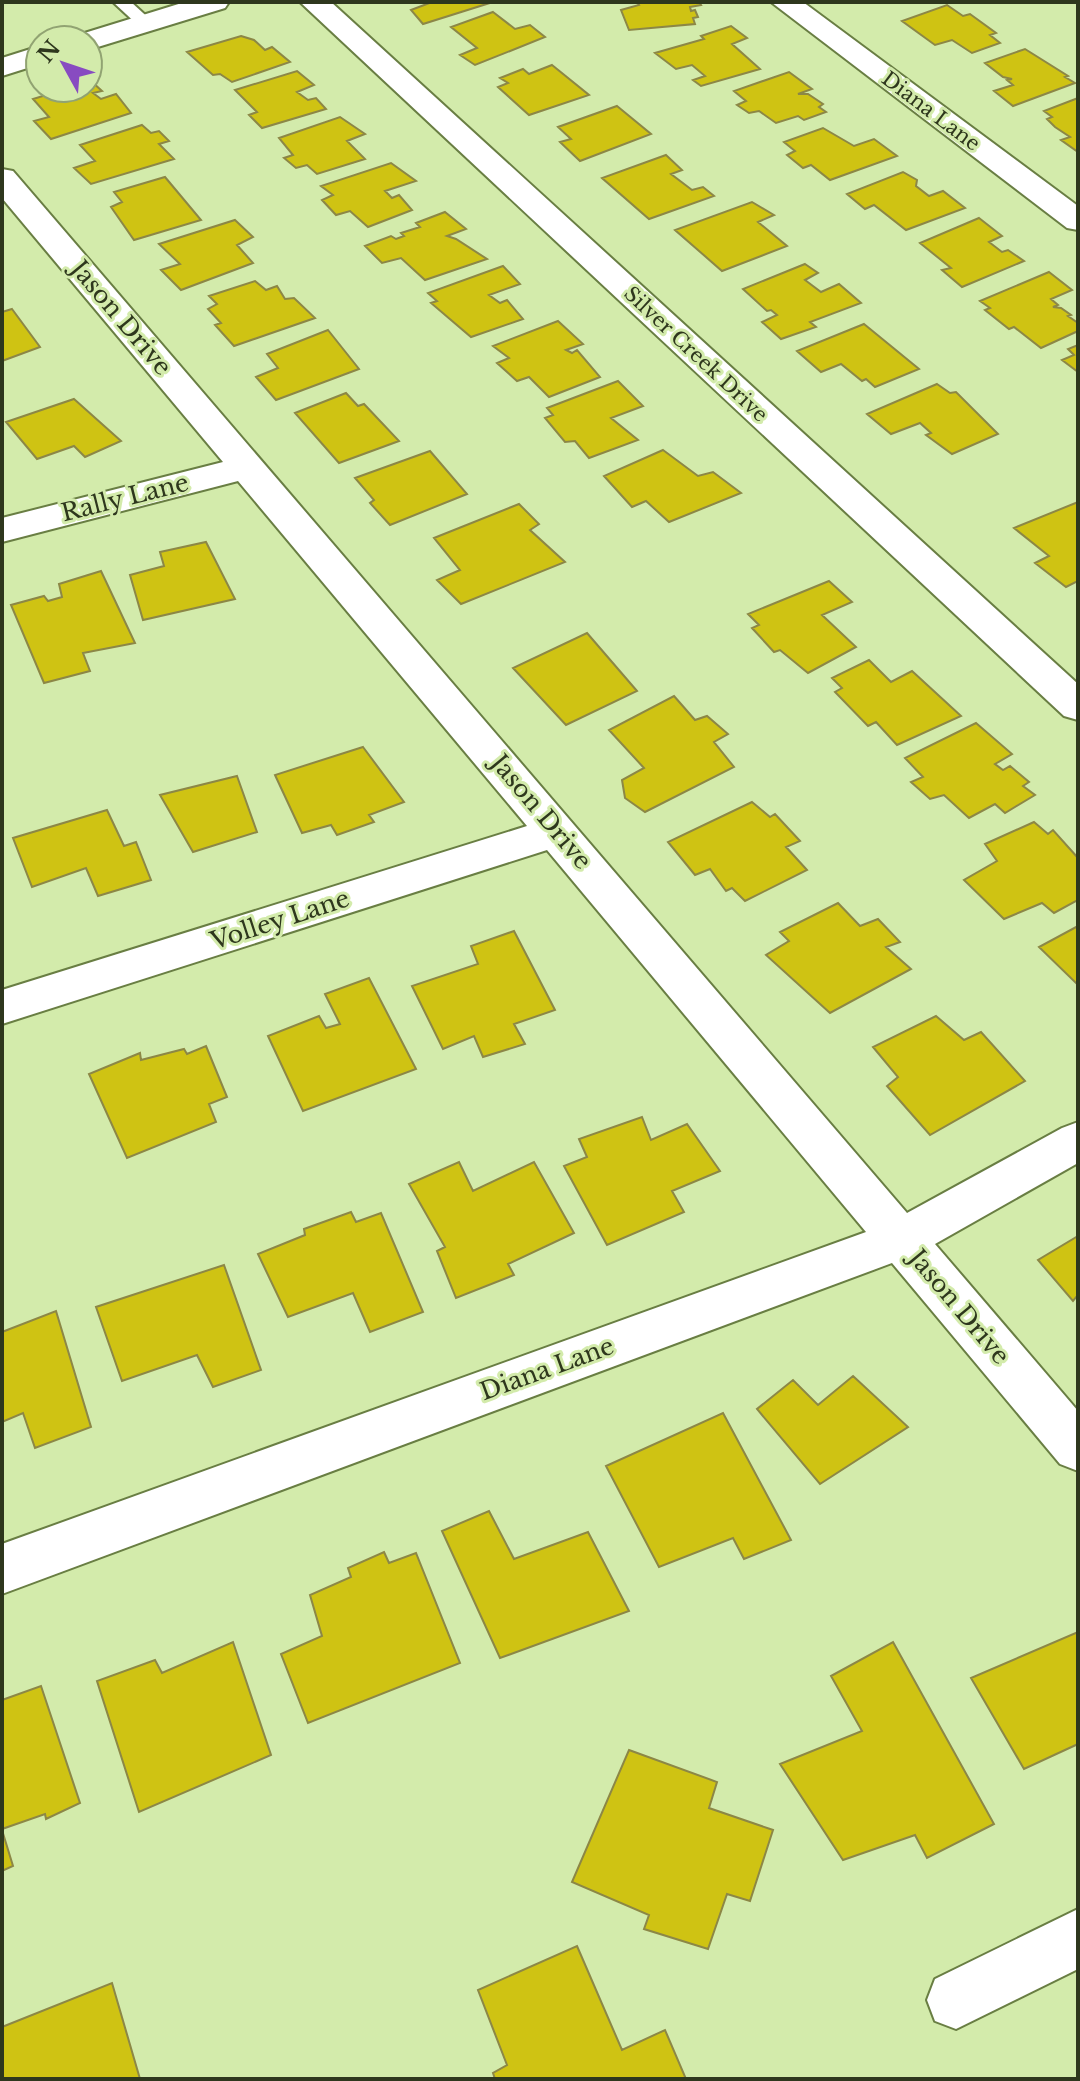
<svg xmlns="http://www.w3.org/2000/svg" width="1080" height="2081" font-family="'Libre Baskerville',serif">
<style>
.building{fill:#cfc313;stroke:#8c8746;stroke-width:2}
.lines{fill:none;stroke-linecap:round;stroke-linejoin:round}
.lane-casing{stroke:#697e43;stroke-width:4}
.street-casing{stroke:#697e43;stroke-width:4}
.secondary-casing{stroke:#697e43;stroke-width:4}
.lane{fill:#fff;fill-rule:evenodd}
.street{fill:#fff;fill-rule:evenodd}
.secondary{fill:#fff;fill-rule:evenodd}
.labels{text-anchor:middle;stroke-width:6;stroke-linejoin:round;paint-order:stroke}
.far-street-label{font-size:20px;fill:#2e371d;stroke:#d3ebab}
.street-label{font-size:24px;fill:#2e371d;stroke:#d3ebab}
</style>
<rect width="100%" height="100%" fill="#d3ebab"/>
<path class="building" d="M493,2l-70,22 -12,-14 21,-8z
M637,2h62l2,3 -11,2 1,4 4,-1 3,7 -5,1 2,6 -66,6 -8,-20 18,-5z
M947,5l16,11 7,-2 26,19 -6,2 10,8 -28,10 -20,-13 -17,5 -33,-24z
M493,12l22,17 15,-4 15,12 -70,28 -15,-10 17,-7 -26,-21z
M731,26l16,12 -15,6 28,25 -59,17 -8,-6 12,-4 -13,-11 -16,4 -21,-16 49,-14 -3,-3z
M241,36l13,4 11,10 7,-3 18,15 -58,20 -12,-8 -7,1 -26,-23z
M1025,49l43,27 -3,1 10,6 -62,23 -19,-15 19,-6 -6,-5 5,-1 -9,-2 -18,-14z
M552,65l37,30 -60,20 -31,-28 10,-4 -8,-5 23,-9 6,5z
M297,71l17,14 -17,7 11,8 8,-2 10,11 -64,19 -13,-13 8,-3 -22,-22z
M789,72l23,17 -14,5h10l15,10 -4,3 7,5 -22,8 -6,-4 -22,7 -17,-12 -10,2 -12,-8 9,-4 -12,-10z
M91,81l11,10 -9,2 8,6 15,-5 15,19 -80,26 -17,-18 15,-4 -16,-18 36,-11h19z
M1078,98v54l-17,-12 9,-3 -15,-10 -8,-8 5,-2 -8,-6z
M617,106l34,28 -71,27 -20,-19 11,-3 -13,-12z
M340,117l25,17 -18,7 18,18 -48,15 -10,-9 -11,3 -12,-10 9,-3 -14,-17z
M142,125l9,8 8,-2 10,10 -10,3 15,15 -83,25 -17,-16 21,-7 -15,-16z
M823,128l31,18 20,-7 23,17 -67,24 -19,-15 -8,3 -16,-13 8,-4 -11,-9z
M666,155l16,15 -11,4 21,16 11,-3 11,9 -65,23 -47,-41z
M391,163l25,18 -31,10 7,7 7,-3 13,15 -44,17 -18,-16 -14,4 -14,-15 11,-5 -12,-9z
M903,172l14,8 -1,6 13,10 14,-5 22,17 -59,22 -32,-25 -9,4 -18,-15z
M165,177l36,43 -67,20 -23,-33 11,-5 -8,-10z
M752,202l22,13 -16,7 29,24 -65,25 -47,-41z
M445,212l21,17 -19,7 9,3 31,20 -62,21 -24,-22 -19,5 -17,-17 26,-10 5,3 8,-3 -3,-3 19,-6 -4,-4z
M979,218l23,18 -13,6 13,10 6,-2 16,11 -62,26 -20,-17 9,-2 -31,-25z
M235,220l18,17 -16,8 16,18 -72,27 -20,-20 19,-6 -21,-20z
M805,264l13,9 -13,7 16,12 18,-8 22,19 -51,19 6,5 -35,12 -19,-17 15,-7 -6,-5 -4,1 -24,-22z
M503,266l17,18 -31,11 11,8 7,-3 16,19 -52,18 -40,-34 6,-2 -9,-8z
M1049,272l23,18 -21,9 7,6 -5,2 8,1 10,7 -3,1 10,7v8l-37,17 -27,-21 -5,2 -24,-19 5,-2 -10,-7z
M255,281l11,9 11,-4 8,13 9,-1 21,20 -81,28 -19,-21 6,-2 -13,-14 9,-5 -8,-8z
M12,309l28,38 -38,14v-49z
M558,321l25,23 -17,6 6,3 5,-3 23,27 -51,20 -20,-20 -12,4 -20,-18 12,-5 -16,-12z
M864,324l55,45 -44,18 -9,-8 -4,2 -21,-17 -20,8 -24,-21z
M328,330l31,39 -83,31 -20,-23 22,-9 -11,-14z
M1078,345v27l-16,-12 12,-5 -6,-6z
M618,381l25,25 -32,12 27,22 -49,18 -14,-17 -10,1 -20,-24 8,-3 -6,-7z
M937,384l13,9 6,-1 42,42 -46,20 -26,-19 5,-2 -11,-10 -29,11 -24,-20z
M346,393l12,13 6,-2 35,37 -60,22 -44,-50z
M74,399l47,42 -36,16 -11,-11 -37,13 -31,-37z
M663,450l35,26 15,-4 28,21 -72,29 -23,-21 -14,6 -28,-31z
M430,451l37,43 -77,31 -20,-22 4,-3 -19,-22z
M1078,502v79l-12,6 -31,-24 14,-7 -35,-28z
M519,504l20,20 -9,6 35,32 -104,42 -24,-24 23,-10 -26,-32z
M206,542l29,57 -92,21 -13,-45 34,-9 -4,-14z
M101,571l34,72 -52,10 7,18 -46,12 -33,-78 33,-9 4,5 14,-4 -3,-13z
M829,581l23,21 -30,13 34,32 -48,26 -28,-23 -6,2 -22,-24 7,-3 -11,-11z
M587,633l50,58 -71,34 -53,-57z
M869,660l22,22 21,-11 49,45 -64,29 -21,-23 -8,4 -33,-34 7,-4 -10,-10z
M674,696l21,24 12,-4 21,18 -14,8 20,25 -89,45 -20,-14 -3,-18 22,-12 -35,-38z
M976,723l36,31 -17,10 8,6 7,-4 19,16 -6,4 12,9 -30,18 -10,-9 -26,14 -25,-23 -14,4 -19,-17 12,-5 -18,-19z
M363,747l41,55 -35,13 5,7 -37,13 -6,-10 -29,8 -27,-58z
M237,776l20,56 -64,20 -33,-57z
M752,802l18,15 5,-3 25,27 -14,6 21,23 -62,31 -13,-13 -6,3 -16,-22 -15,6 -27,-33z
M107,810l17,36 12,-4 15,38 -53,16 -12,-28 -54,19 -19,-49z
M1034,822l14,12 5,-4 25,28v42l-24,13 -12,-10 -38,16 -40,-39 33,-19 -12,-17z
M838,903l22,23 18,-7 22,23 -14,5 25,22 -81,44 -64,-58 23,-14 -9,-9z
M1078,926v59l-39,-38z
M514,931l41,79 -41,14 11,20 -42,13 -9,-21 -31,13 -31,-63 66,-22 -7,-18z
M369,978l47,91 -113,42 -35,-75 51,-20 7,12 14,-4 -15,-30z
M936,1016l28,24 17,-8 44,49 -95,54 -43,-49 11,-9 -25,-30z
M206,1046l21,51 -18,7 7,18 -89,36 -38,-84 51,-21 1,7 43,-11 3,5z
M642,1117l9,23 36,-16 33,47 -48,20 12,21 -77,33 -43,-79 23,-9 -8,-18z
M459,1162l14,29 61,-29 40,71 -66,31 6,11 -58,23 -19,-47 8,-4 -36,-63z
M351,1212l5,10 25,-9 42,99 -53,20 -17,-39 -65,24 -30,-63 47,-19 -1,-6z
M1078,1236v59l-5,6 -35,-41z
M224,1265l37,105 -48,17 -16,-32 -75,26 -26,-74z
M56,1311l35,116 -56,21 -12,-35 -21,9v-90z
M853,1376l55,51 -88,57 -63,-75 36,-29 25,25z
M723,1413l68,127 -47,19 -11,-21 -74,29 -53,-101z
M489,1511l25,48 74,-27 41,79 -129,47 -58,-127z
M384,1552l5,11 27,-10 44,110 -152,60 -27,-69 41,-18 -12,-41 41,-18 -3,-9z
M1078,1632v112l-54,25 -53,-91z
M233,1642l38,113 -132,57 -42,-131 58,-21 7,13z
M893,1642l101,182 -67,34 -12,-23 -72,25 -63,-96 82,-33 -31,-55z
M41,1686l39,117 -34,16 -1,-5 -43,15v-129z
M629,1750l88,32 -8,26 64,22 -23,71 -23,-7 -19,55 -64,-20 5,-14 -77,-33z
M2,1830l11,36 -11,5z
M577,1946l45,104 43,-20 21,49h-191l-2,-6 14,-8 -29,-75z
M112,1983l28,96h-138v-52z"/>
<g class="lines">
<g class="lane-casing">
<path id="lane" d="M113,2h18l23,21 -8,5 -6,-1z"/>
</g>
<g class="street-casing">
<path id="street" d="M300,2h31l747,682v36l-14,-4z
M771,2h32l275,204v24l-11,-2z
M2,169l11,2 894,1042 155,-85 16,-6v41l-143,81 143,167v60l-18,-7 -168,-201 -890,331v-50l864,-312 -319,-382 -545,174v-34l525,-164 -289,-345 -236,61v-24l221,-56 -221,-264z
M1078,1909v60l-122,60 -21,-8 -8,-21 8,-21z"/>
</g>
<g class="secondary-casing">
<path id="secondary" d="M185,2h44l-4,6 -137,42v-10h-14l4,-5z
M40,46v18l-38,12v-18z"/>
</g>
<use href="#lane" class="lane"/>
<use href="#street" class="street"/>
<use href="#secondary" class="secondary"/>
</g>
<g class="labels">
<g class="far-street-label">
<text transform="translate(931 111) rotate(37)" y="7">Diana Lane</text>
<text transform="translate(696 354) rotate(43)" y="7">Silver Creek Drive</text>
</g>
<g class="street-label">
<text transform="translate(121 318) rotate(50)" y="8">Jason Drive</text>
<text transform="translate(125 498) rotate(-14)" y="8">Rally Lane</text>
<text transform="translate(541 812) rotate(50)" y="8">Jason Drive</text>
<text transform="translate(280 920) rotate(-18)" y="8">Volley Lane</text>
<text transform="translate(959 1307) rotate(50)" y="8">Jason Drive</text>
<text transform="translate(547 1369) rotate(-20)" y="8">Diana Lane</text>
</g>
</g>
<rect width="1080" height="2081" fill="none" stroke="#2e371d" stroke-width="8"/>
<g transform="translate(64 64) rotate(310)"><circle r="38" fill="#d3ebab" stroke="#91a372" stroke-width="2"/>
<path d="M0-6L14 30L0 20L-14 30Z" fill="#884bc1"/>
<text y="-12" font-size="22" font-weight="bold" text-anchor="middle" fill="#2e371d">N</text>
</g>
</svg>
